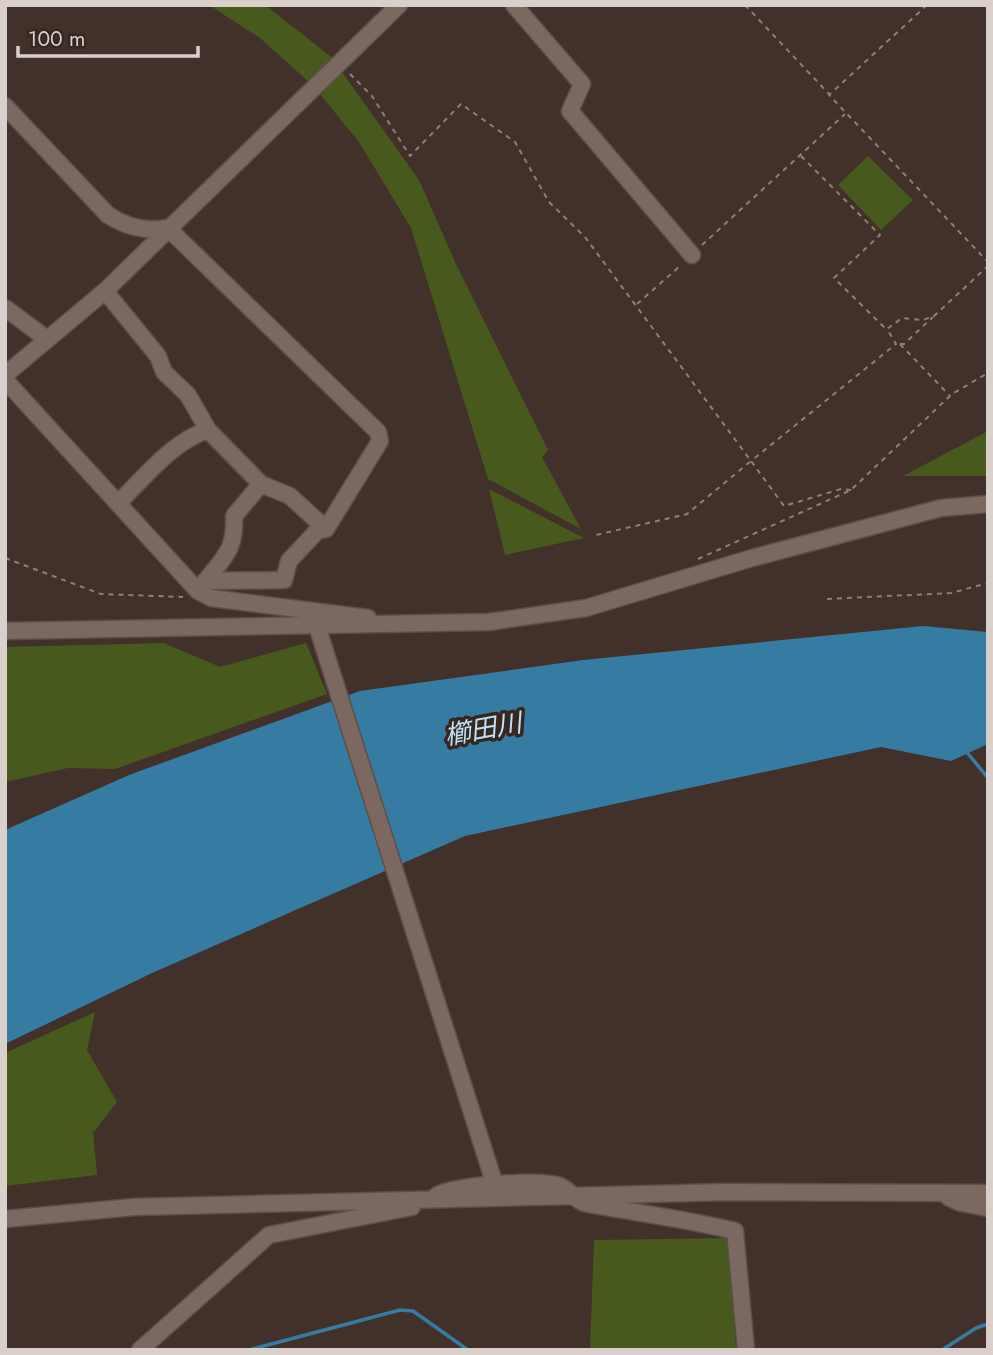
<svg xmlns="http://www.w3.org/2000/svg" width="993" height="1355" font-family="Jost,'Noto Sans JP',sans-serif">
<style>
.green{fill:#47591c}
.water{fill:#367ca2}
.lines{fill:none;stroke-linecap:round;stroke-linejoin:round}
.stream{stroke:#367ca2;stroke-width:3.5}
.minor-casing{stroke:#5c4f4a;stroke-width:19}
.path{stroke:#8d807a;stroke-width:2;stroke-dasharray:5 5;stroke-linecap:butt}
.minor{stroke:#7a6861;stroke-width:16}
.labels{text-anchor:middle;stroke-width:7;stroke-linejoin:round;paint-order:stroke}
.water-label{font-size:26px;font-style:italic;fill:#bfe2f8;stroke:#362721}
</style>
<rect width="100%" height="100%" fill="#41312a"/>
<path class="green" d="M209,5h56l69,54 -25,23 -49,-44z
M342,72l77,108 37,84 92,186 -6,7 39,72 -93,-50 -77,-251 -52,-86 -40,-49z
M868,156l45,44 -32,30 -43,-45z
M988,431v45h-85z
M489,489l95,49 -79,17z
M164,643l56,24 86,-24 21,51 -212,75 -47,-1 -63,14v-135z
M95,1012l-8,38 30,52 -24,31 4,42 -92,11v-133z
M728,1238l8,112h-146l4,-110z"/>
<path class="water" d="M923,626l65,6v112l-37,17 -70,-14 -416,89 -313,137 -147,71v-214l124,-55 231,-84 223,-31z"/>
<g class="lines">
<path class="stream" d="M965,750l23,28
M249,1350l151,-40 13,1 55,39
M942,1350l34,-22 12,-4"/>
<g class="minor-casing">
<path id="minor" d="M514,5l68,79 -12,27 122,144
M5,106l103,109c17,11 38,17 58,13l11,9 201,195 2,9 -54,88 -8,1 -29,31 -5,19 -79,1
M105,291l53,65 6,16 24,23 20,35 53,54 -27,32c2,37 -13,43 -32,70
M5,308l42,31
M5,375l100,-84 294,-286
M5,380l193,211 13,7 157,20
M261,484l29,12 36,33
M119,502c27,-26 54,-61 89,-72
M317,626l177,556
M5,631l484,-9 97,-14 166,-50 189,-50 47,-4
M436,1196c17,-11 109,-18 126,-9 9,5 15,15 26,17 49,9 99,15 147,27l11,119
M948,1197l13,6 27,5
M5,1219l129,-12 437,-11 154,-4 263,1
M140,1350l129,-115 143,-28"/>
</g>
<path class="path" d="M745,5l84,89
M927,5l-98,90 159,167
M350,74l22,22 38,60 51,-52 54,38 34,60 36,35 166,224 -64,53 -91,21
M801,156l79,79 -46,43 51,50
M702,245l143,-131
M637,304l43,-38
M900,344l50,52
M900,344h4l29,-27
M851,490l-10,-1 -57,17 -33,-45 145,-117 -9,-15 15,-11 21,2 11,-4 54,-50
M5,558l96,36 82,3
M698,559l153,-69 101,-96 36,-21
M827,599l124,-6 37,-10"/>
<use href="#minor" class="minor"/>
</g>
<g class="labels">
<g class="water-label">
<text transform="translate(483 729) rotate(-10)" y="9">櫛田川</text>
</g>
</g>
<rect width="993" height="1355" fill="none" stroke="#d9cfcb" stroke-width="14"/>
<path d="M18 46v10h180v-10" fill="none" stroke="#d9cfcb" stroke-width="3.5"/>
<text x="28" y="46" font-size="21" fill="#d9cfcb" stroke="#362721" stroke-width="5" paint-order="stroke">100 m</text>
</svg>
